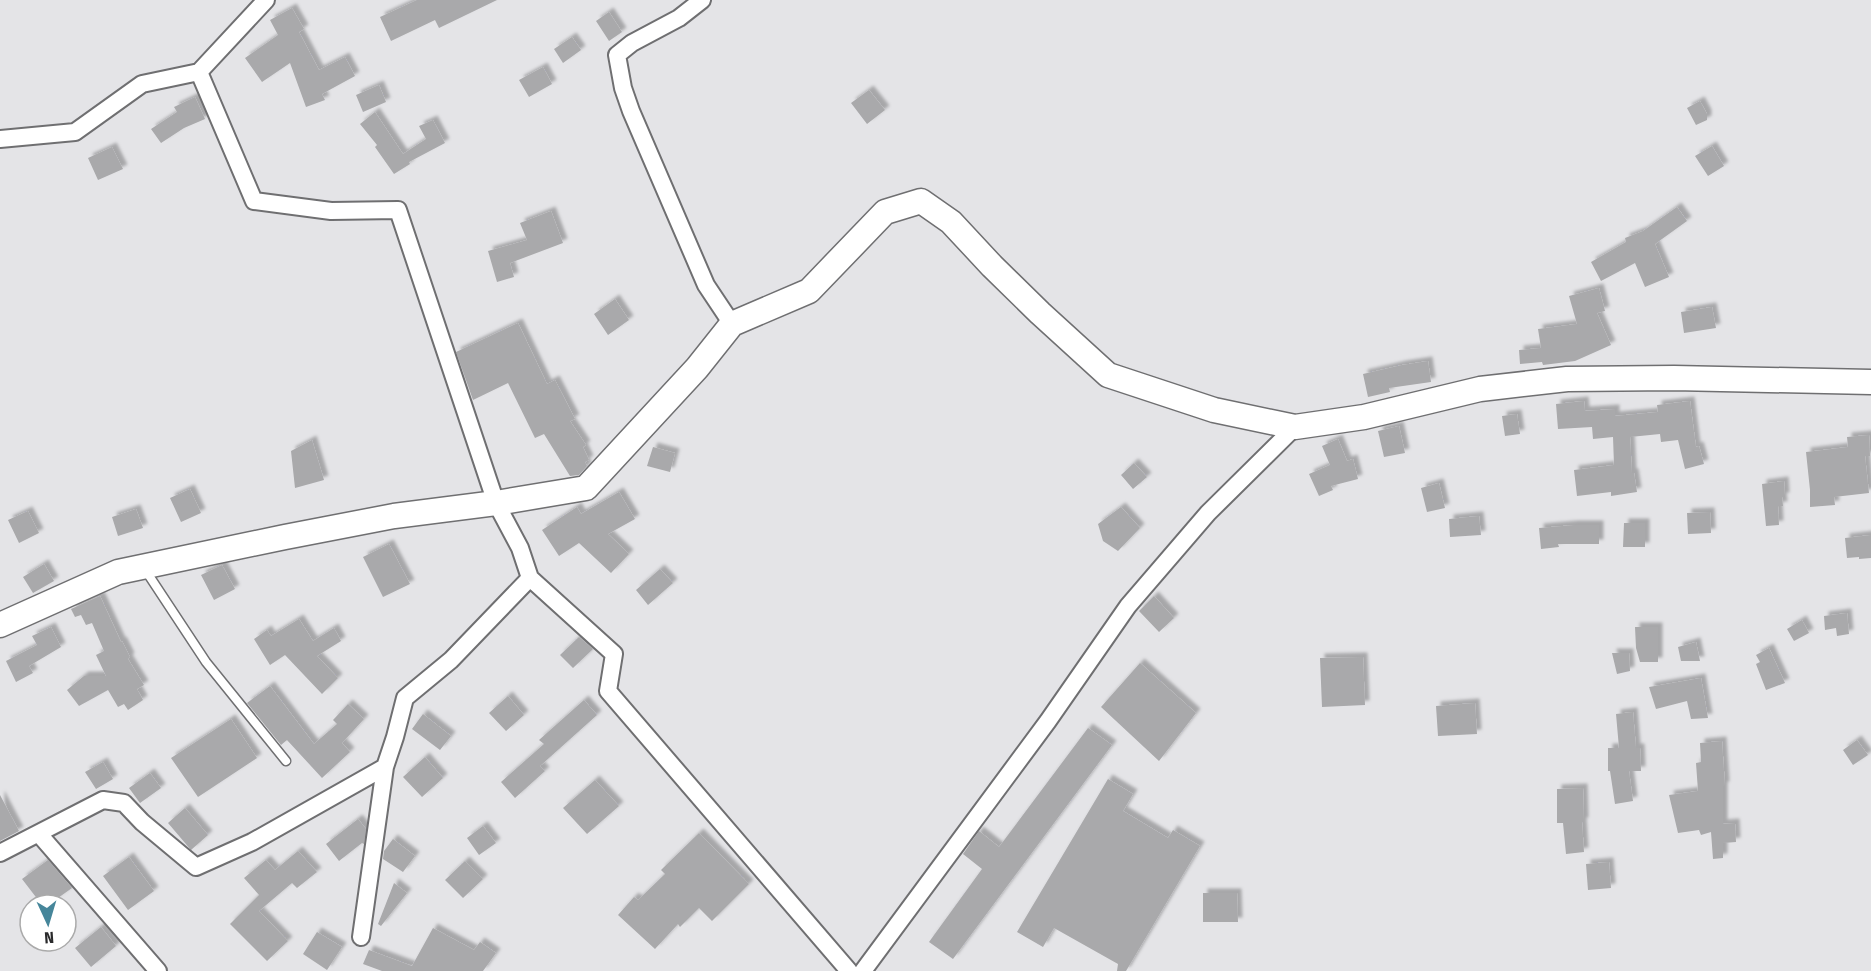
<svg xmlns="http://www.w3.org/2000/svg" width="1871" height="971" font-family="'Fira Sans Condensed',sans-serif">
<style>
.building{fill:#a9a9ab;filter:url(#shadow)}
.lines{fill:none;stroke-linecap:round;stroke-linejoin:round}
.lane-casing{stroke:#6f6f71;stroke-width:11}
.street-casing{stroke:#6f6f71;stroke-width:20}
.secondary-casing{stroke:#6f6f71;stroke-width:27}
.lane{stroke:#fff;stroke-width:8}
.street{stroke:#fff;stroke-width:16}
.secondary{stroke:#fff;stroke-width:24}
</style>
<defs>
<filter id="shadow"><feDropShadow dx="4.5" dy="-4.5" stdDeviation="1.5" flood-color="#0004"/></filter>
</defs>
<rect width="100%" height="100%" fill="#e4e4e7"/>
<path class="building" d="M417,0h80l-58,28 -4,-8 -44,21 -11,-24z
M292,8l12,21 -5,3 20,38 26,-13 10,19 -33,18 3,6 -19,7 -16,-44 -28,19 -17,-24 33,-23 -8,-15z
M609,12l13,20 -13,9 -13,-20z
M572,37l9,13 -18,13 -9,-14z
M543,67l9,17 -23,13 -10,-17z
M379,85l7,17 -23,10 -7,-17z
M869,90l16,20 -18,14 -16,-21z
M195,97l10,22 -21,9 -23,15 -10,-14 26,-17 -3,-5z
M1700,101l7,13v6l-11,5 -9,-17z
M375,112l28,42 23,-15 -7,-13 14,-6 12,23 -36,19 1,2 -16,10 -19,-27 2,-2 -17,-21z
M1712,146l12,20 -16,10 -13,-20z
M112,147l11,22 -25,11 -10,-22z
M1677,207l10,14 -32,23 14,33 -24,10 -10,-24 -34,18 -10,-19 35,-20 -1,-4 18,-7z
M551,211l12,32 -53,20 4,14 -17,5 -9,-31 39,-11 -7,-17z
M1599,288l6,23 -8,2 14,32 -36,16 -32,4 -1,-3 -22,2 -1,-14 22,-2 -3,-19 39,-5 -8,-28z
M615,299l14,21 -21,15 -14,-21z
M1712,307l4,21 -32,5 -3,-21z
M518,323l29,61 8,-4 20,39 -5,2 16,24 -3,2 6,13 -4,2 2,4 -8,9 -9,1 -26,-42 -9,4 -27,-55 -35,17 -17,-48z
M1428,361l3,21 -42,6 1,4 -22,5 -5,-23 39,-9z
M1584,401l1,10 30,-2v7l43,-4 -1,-7 33,-4 6,46 3,-1 5,18 -19,5 -7,-29 -17,2 -1,-8 -30,3 2,36h2l3,19 -26,4v-4l-34,4 -3,-26 40,-5 -1,-28 -20,2 -1,-12 -34,2 -2,-25z
M1517,414l3,20 -15,2 -3,-20z
M1399,426l6,27 -21,4 -6,-26z
M1869,435l1,21h-5l4,37 -35,4 1,8 -25,2v-17l-4,-38 42,-5 -1,-10z
M1338,439l9,22 6,-2 5,20 -27,7 2,4 -14,6 -10,-22 21,-9 -8,-19z
M312,440l12,40 -29,8 -4,-37z
M653,447l22,6 -5,19 -23,-6z
M1134,463l13,14 -14,12 -12,-14z
M1784,481l1,16h-3l1,9h-5l1,19 -13,1 -4,-42z
M1439,483l6,25 -18,4 -6,-24z
M190,489l11,24 -20,9 -11,-24z
M619,492l16,27 -27,15 21,20 -18,19 -32,-30 -20,13 -17,-26 35,-23 4,7z
M1121,507l19,21 -22,23 -15,-10 -5,-17z
M136,509l7,19 -25,8 -6,-19z
M28,511l11,22 -20,10 -11,-23z
M1710,512l1,21 -23,1 -1,-21z
M1479,516l2,19 -31,2 -1,-18z
M1624,523h21v24h-22z
M1574,525h25v19h-41l1,3 -18,2 -2,-21z
M1871,535v23l-12,1v-2l-12,1 -2,-20z
M389,544l21,40 -27,13 -20,-40z
M44,564l10,17 -21,12 -10,-16z
M222,565l13,24 -21,11 -13,-25z
M660,569l13,14 -25,22 -12,-15z
M100,596l21,46 1,-1 8,16 -2,2 16,26 -7,4 6,11 -15,10 -4,-6 -6,3 -10,-17 -29,16 -12,-16 17,-14h22l-10,-21 8,-4 -12,-28 -6,2 -5,-10 -6,2 -4,-8z
M1154,596l20,22 -15,14 -20,-21z
M1847,613l2,21 -12,2 -1,-8 -11,2 -1,-14z
M299,619l14,22 21,-13 7,13 -24,15 21,22 -16,16 -37,-39 -15,10 -16,-26 13,-9 4,6z
M1802,620l7,13 -15,8 -7,-12z
M51,627l10,20 -32,19 4,7 -17,9 -10,-21 31,-16 -5,-9z
M1635,627h23v35h-18l-4,-14z
M579,637l14,12 -20,19 -13,-13z
M1696,642l4,19h-19l-3,-14z
M1769,648l16,35 -19,7 -10,-26 4,-2 -4,-7z
M1612,653h17l1,18 -13,3z
M1363,657l2,48 -43,2 -2,-49z
M1140,663l56,50 -37,48 -58,-54z
M1701,678l7,40 -17,1 -4,-18 -31,8 -7,-22z
M270,686l44,58 23,-20 -4,-4 15,-16 16,15 -22,24 8,9 -28,26 -35,-38 -6,5 -34,-42z
M508,696l16,19 -18,16 -17,-18z
M584,700l13,15 -57,51 5,5 -30,27 -14,-16 43,-38 -5,-4z
M1475,703l2,31 -39,2 -2,-30z
M1633,712l3,36h4l1,23h-12l4,30 -18,3 -5,-33h-2v-23h11l-3,-34z
M423,714l28,22 -11,14 -28,-21z
M231,719l26,39 -59,39 -27,-39z
M1088,728l24,17 -159,214 -24,-17 53,-73 -19,-15 16,-23 20,16z
M1857,740l11,15 -15,10 -10,-15z
M1722,741l3,45h-2v38l12,-1 1,19 -13,1v15l-10,1 -2,-27 -10,3 -2,-5 -21,3 -9,-38 29,-4 -2,-28 5,-1 -1,-19z
M425,757l18,21 -21,19 -19,-20z
M103,762l10,17 -17,10 -11,-17z
M150,773l11,15 -21,15 -11,-15z
M1108,779l25,15 -10,17 45,27 5,-8 27,16 -74,125h-9l1,-7 -64,-36 -11,19 -26,-15z
M595,780l24,26 -32,28 -24,-26z
M1583,788l1,34h-2l2,30 -18,2 -3,-31h-6v-34z
M0,795l19,36 -19,10z
M185,808l23,27 -17,15 -23,-27z
M358,819l8,10 -2,15 -2,-1 -23,18 -13,-17z
M483,826l13,17 -17,12 -12,-17z
M699,833l50,51 -37,37 -13,-13 -19,19 -2,-3 -23,25 -37,-34 16,-18 4,3 27,-26 -4,-4z
M393,839l22,17 -12,16 -20,-13 1,-8z
M298,851l19,21 -20,16 -5,-5 -33,28 29,30 -21,20 -37,-37 29,-29 -15,-17 22,-18 9,10z
M129,857l25,34 -26,19 -25,-34z
M48,860l24,28 -24,17h-6l-20,-26z
M465,861l18,18 -20,19 -18,-18z
M1609,862l2,26 -23,2 -2,-26z
M394,883l13,10 -26,33 -3,-2z
M1203,893h34l1,29h-35z
M101,927l15,19 -25,21 -16,-19z
M433,928l41,22 6,-8 16,11 -13,18h-101l-19,-7 6,-14 43,16z
M317,932l25,15 -15,23 -24,-16z"/>
<g class="lines">
<g class="lane-casing">
<path id="lane" d="M144,568l62,94 80,99"/>
</g>
<g class="street-casing">
<path id="street" d="M702,0l-23,18 -47,25 -15,12 6,33 8,23 75,174 26,39
M199,72l67,-72
M0,139l75,-7 67,-48 57,-12 55,129 77,10 67,-1 98,293 24,45 10,30 -79,82 -46,38 -10,39 -10,30 -133,75 -56,25 -54,-45 -18,-19 -21,-3 -103,53
M530,578l84,76 -6,37 241,280
M39,834l119,137
M361,937l24,-170
M863,971l185,-250 80,-115 80,-93 87,-86"/>
</g>
<g class="secondary-casing">
<path id="secondary" d="M0,625l118,-53 167,-35 109,-21 102,-13 90,-15 111,-120 35,-44 77,-33 76,-79 36,-11 30,21 41,44 48,47 68,62 106,35 81,17 69,-10 116,-28 87,-10 107,-1 197,4"/>
</g>
<use href="#lane" class="lane"/>
<use href="#street" class="street"/>
<use href="#secondary" class="secondary"/>
</g>
<g transform="translate(48 923) rotate(176)"><circle r="28" fill="#ffffff" stroke="#aaaaaa" stroke-width="1.5"/>
<path d="M0-4.5L10 22L0 15L-10 22Z" fill="#46869a"/>
<text y="-9" font-size="16" font-weight="bold" text-anchor="middle" fill="#2a2a2b">N</text>
</g>
</svg>
